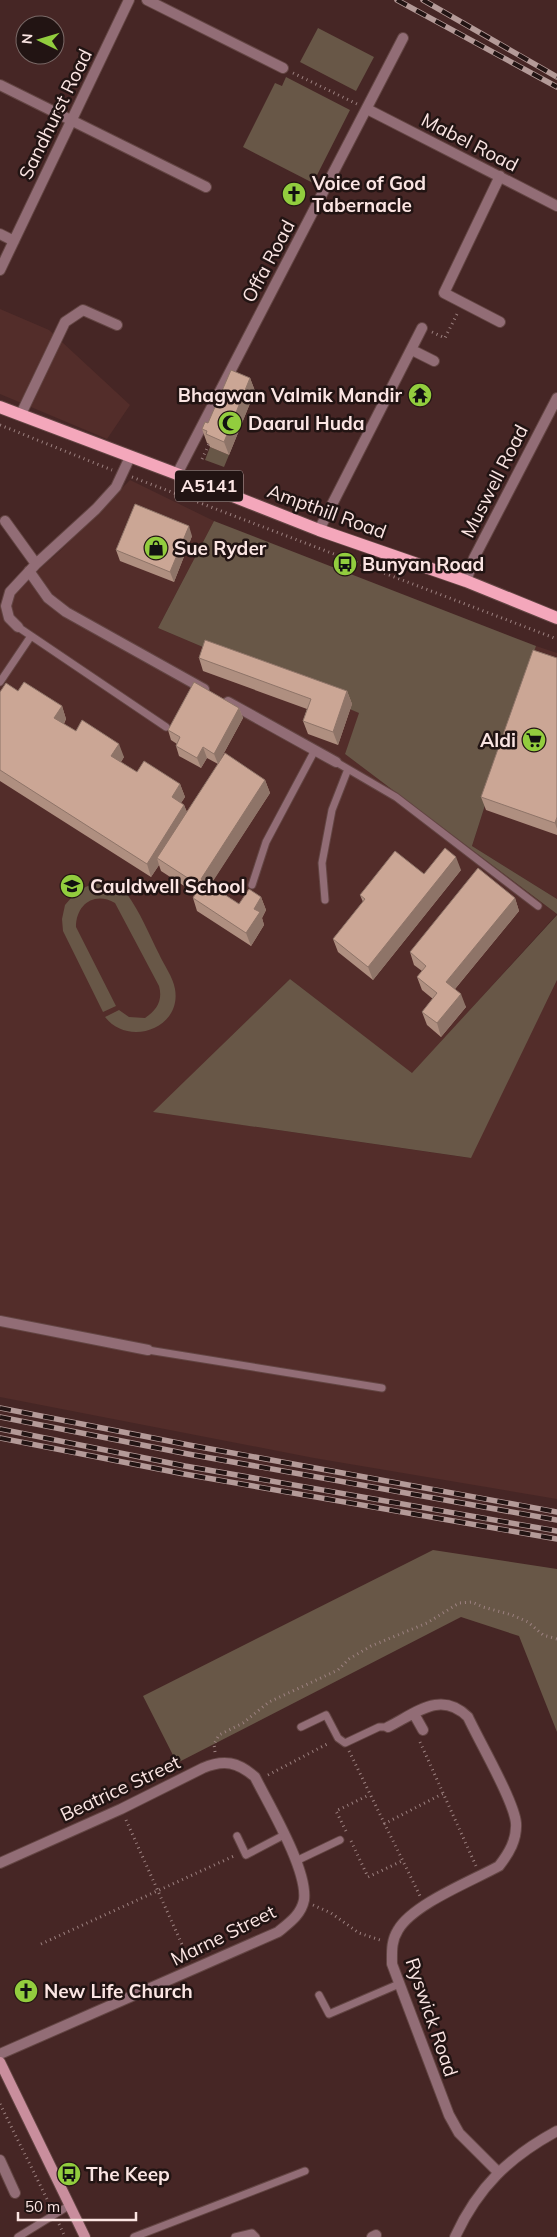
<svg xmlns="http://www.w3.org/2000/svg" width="557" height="2237" font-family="Mulish,sans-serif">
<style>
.built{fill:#532d2a}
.green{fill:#685747}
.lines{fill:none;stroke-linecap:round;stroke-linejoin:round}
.service-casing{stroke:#634543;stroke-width:9}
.minor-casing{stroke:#634543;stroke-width:12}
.secondary-casing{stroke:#634543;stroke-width:12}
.primary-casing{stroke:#634543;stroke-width:14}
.path{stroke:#9d8281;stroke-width:3;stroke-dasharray:1 4;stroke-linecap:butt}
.service{stroke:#926d76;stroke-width:7}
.minor{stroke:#926d76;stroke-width:10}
.secondary{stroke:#c98e9d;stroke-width:10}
.primary{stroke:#f4a7bb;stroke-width:12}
.rail-casing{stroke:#b49a98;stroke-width:5.5}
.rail{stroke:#221413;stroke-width:4;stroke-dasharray:11;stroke-linecap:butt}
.wall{fill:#af8f80}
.shaded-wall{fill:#8e7468}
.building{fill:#cba695;stroke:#8e7468}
.labels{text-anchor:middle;stroke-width:5;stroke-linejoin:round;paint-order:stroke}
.shield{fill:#221413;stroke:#baa6a5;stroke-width:1}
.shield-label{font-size:18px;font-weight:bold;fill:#fbe5e3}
.street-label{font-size:19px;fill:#fbe5e3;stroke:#221413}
.poi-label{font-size:19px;font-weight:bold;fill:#fbe5e3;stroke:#221413;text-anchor:start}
</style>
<rect width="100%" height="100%" fill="#462625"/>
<path class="built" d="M0,309l49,21 81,75 -23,34 -107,-45z
M130,480l84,41 -56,107 202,85 -15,41 212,160 -145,160 -122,-95 -136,133 316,46 87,-178v519l-243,-41 -314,-61v-793l60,-53z
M536,646l21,7v246l-85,-53z"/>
<path class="green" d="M318,28l56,29 -18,34 -56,-29z
M286,77l64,33 -37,73 -70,-36 32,-64 7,3z
M210,447l19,8 -5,12 -19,-7z
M214,521l322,125 -64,200 85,53v15l-212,-160 14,-41 -201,-85z
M100,883l18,4 9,7c13,18 22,40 32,60 5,11 14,23 16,35 7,40 -47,58 -70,28l14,-7 10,7 16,1c12,-8 18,-18 14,-32l-44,-83c-20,-12 -39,1 -39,24l40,79 -13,6 -40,-81 -1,-12 3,-14 12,-14 13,-6z
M557,915v65l-86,178 -318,-46 137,-133 122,94z
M433,1550l124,19v163l-38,-96 -58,-19 -284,146 -34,-67z"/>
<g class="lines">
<g class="service-casing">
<path id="service" d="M18,627l148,100
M0,682l31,-46
M336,762l60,35 142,109
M252,885l14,-43 49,-92
M325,900l-3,-37 10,-53 16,-41
M148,1350l234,38
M301,1727l25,-12 12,23 7,5 34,-16h9
M237,1836l9,19 38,-20
M296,1861l44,-21
M319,1995l10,19 70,-30
M18,2237l52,-32
M134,2237l171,-66
M235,2237l17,-4 4,4"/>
</g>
<g class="minor-casing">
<path id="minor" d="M147,0l136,68
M0,85l206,102
M367,109l190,97
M500,176l-56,117 56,29
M0,234l14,7
M0,270l129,-270
M412,350l22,11
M21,414l44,-92 18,-12 34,15
M177,474l226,-436
M5,521l31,43
M319,530l103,-202
M29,571l19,27 18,14 138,77
M466,581l8,-23 83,-160
M18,627l-9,-9 -3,-12 4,-14 26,-28 60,-55 20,-22 14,-30
M228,702l108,60
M0,1321l148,29
M414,1714l9,16
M388,1727c28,-14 53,-37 80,-10 11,24 46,84 48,106 1,17 -7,30 -17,43 -27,15 -86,38 -101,64 -7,11 -6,22 -6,34l57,151 10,18 39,39
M0,1863l121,-54 82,-41c21,-9 35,-6 52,9 14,28 53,93 49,123 -3,15 -15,23 -26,32l-278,122
M0,2160l15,33
M372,2237l4,-2
M455,2237c23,-50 54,-80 102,-106"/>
</g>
<g class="secondary-casing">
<path id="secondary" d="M0,2062l85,175"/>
</g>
<g class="primary-casing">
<path id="primary" d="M0,407l177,67 142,56 147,51 91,37"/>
</g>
<path class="path" d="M293,73l64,31
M432,332l13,6 13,-26
M0,425l112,45
M202,459l7,-15
M132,477l425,162
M420,1742l56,124
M349,1751l71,145
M215,1752l-1,-8 5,-9 24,-12 26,-21 69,-32 11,-11 22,-13 56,-23 32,-20 13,-1 11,5 29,8 16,7 15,13 14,4
M268,1775l61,-32
M126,1820l63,140
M384,1824l60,-31
M346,1831l-10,-20 33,-16
M351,1841l17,36 34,-16
M313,1905l18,8 28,20 24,8
M41,1944l193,-88
M0,2104l50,101
M59,2224l6,13"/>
<use href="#service" class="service"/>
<use href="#minor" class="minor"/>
<use href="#secondary" class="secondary"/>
<use href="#primary" class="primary"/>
<g class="rail-casing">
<path id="rail" d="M397,0l160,87
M423,0l134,77
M0,1408l189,37 368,67
M0,1417l188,37 369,66
M0,1429l185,37 372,65
M0,1438l184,36 373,65"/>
</g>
<use href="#rail" class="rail"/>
</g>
<path class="wall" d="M250,378l5,13 -26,64 -19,-8 -1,-3 -2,-1 -5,-14z
M192,536l-18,46 -54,-21 -4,-11z
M199,658l148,33 5,13 -14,41 -30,-11 -5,-13 4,-12 -104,-38z
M557,658v177l-71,-25 -5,-13z
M0,692l62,14 4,13 -2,5 12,7 48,26 -3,5 16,10 43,12 5,13 -4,6 3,2 3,7 78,-32 5,13 -60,92 29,19 22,-7 5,13 -4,8 2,7 -13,21 -54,-35 -4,-13 2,-5 -34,-22 -2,-6 -8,12 -151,-96z
M239,708l4,10 -25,46 -11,-6 -6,10 -22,-12 -3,-10 1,-2 -6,-4 -3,-10z
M461,870l-88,110 -35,-28 -5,-13 30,-37 -3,-7 64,-21z
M515,898l4,13 -64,78 11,18 -25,30 -14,-12 -5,-13 11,-13 -11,-9 -5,-13 5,-6 -8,-6 -4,-13z"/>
<path class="shaded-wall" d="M250,378l5,13 -26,64 -5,-13z
M189,526l3,10 -18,46 -4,-10z
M347,691l5,13 -14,41 -5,-13z
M62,706l4,13 -7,12 -5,-13z
M239,708l4,10 -25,46 -4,-10z
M119,744l5,13 -8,12 -5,-13z
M203,747l4,11 -6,10 -4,-10z
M265,780l5,13 -64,99 -5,-13z
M180,784l5,13 -9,13 -4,-13z
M184,805l5,13 -32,40 2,7 -8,12 -4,-13z
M557,817v12l-2,-6z
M456,857l5,13 -88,110 -5,-13z
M261,897l5,13 -4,8 2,7 -13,21 -5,-13 8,-24z
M515,898l4,13 -69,84 -4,-13z
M461,994l5,13 -25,30 -4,-14z"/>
<path class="building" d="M231,370l19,8 -26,64 -18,-8 1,-3 -5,-2 3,-7 3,1z
M135,504l54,22 -19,46 -54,-22z
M205,640l142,51 -14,41 -30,-11 8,-22 -112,-41z
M533,650l24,8v159l-2,6 -74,-26z
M24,682l38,24 -8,12 22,13 6,-11 37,24 -8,12 26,16 7,-11 36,23 -8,13 12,8 -37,59 -147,-94v-78l6,-9 12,8z
M194,682l45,26 -25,46 -11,-7 -6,11 -21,-12 4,-9 -12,-7z
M225,753l40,27 -64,99 38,25 10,-15 12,8 -7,12 6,3 -14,21 -53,-35 7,-12 -43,-28z
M445,848l11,9 -88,110 -35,-28 32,-40 -5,-4 35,-44 29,23z
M478,868l37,30 -69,84 15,12 -24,29 -15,-11 15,-19 -20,-16 9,-11 -16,-14z"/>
<defs>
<g id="church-disc" transform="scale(1.25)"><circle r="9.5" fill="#92cd3e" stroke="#221413"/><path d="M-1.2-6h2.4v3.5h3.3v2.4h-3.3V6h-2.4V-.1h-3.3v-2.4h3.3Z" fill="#111"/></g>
<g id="temple-disc" transform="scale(1.25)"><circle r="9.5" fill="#92cd3e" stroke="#221413"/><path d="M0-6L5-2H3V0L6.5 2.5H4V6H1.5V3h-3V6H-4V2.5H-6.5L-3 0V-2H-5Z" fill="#111"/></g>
<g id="mosque-disc" transform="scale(1.25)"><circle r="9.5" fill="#92cd3e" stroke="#221413"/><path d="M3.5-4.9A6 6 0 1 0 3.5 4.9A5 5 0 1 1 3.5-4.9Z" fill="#111"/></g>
<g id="shop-disc" transform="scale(1.25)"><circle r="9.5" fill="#92cd3e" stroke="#221413"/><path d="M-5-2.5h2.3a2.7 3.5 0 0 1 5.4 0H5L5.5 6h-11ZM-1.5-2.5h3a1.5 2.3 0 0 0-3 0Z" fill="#111"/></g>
<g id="bus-disc" transform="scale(1.25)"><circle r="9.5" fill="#92cd3e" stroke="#221413"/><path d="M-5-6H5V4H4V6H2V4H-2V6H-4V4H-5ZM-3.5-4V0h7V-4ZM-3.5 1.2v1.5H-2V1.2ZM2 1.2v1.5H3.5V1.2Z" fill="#111"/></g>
<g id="supermarket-disc" transform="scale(1.25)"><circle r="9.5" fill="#92cd3e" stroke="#221413"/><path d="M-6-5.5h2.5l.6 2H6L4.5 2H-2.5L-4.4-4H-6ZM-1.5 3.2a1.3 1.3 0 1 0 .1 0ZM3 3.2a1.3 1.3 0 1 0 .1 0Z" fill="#111"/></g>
<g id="school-disc" transform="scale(1.25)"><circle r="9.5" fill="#92cd3e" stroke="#221413"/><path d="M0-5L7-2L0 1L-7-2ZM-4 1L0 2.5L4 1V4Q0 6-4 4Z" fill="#111"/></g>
</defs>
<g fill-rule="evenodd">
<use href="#church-disc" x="294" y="194"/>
<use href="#temple-disc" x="420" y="395"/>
<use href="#mosque-disc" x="230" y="423"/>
<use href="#shop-disc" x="156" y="548"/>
<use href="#bus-disc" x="345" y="564"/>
<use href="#supermarket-disc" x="534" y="740"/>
<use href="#school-disc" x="72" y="886"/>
<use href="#church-disc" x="26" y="1991"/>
<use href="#bus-disc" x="69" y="2174"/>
</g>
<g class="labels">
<rect class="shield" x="175" y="470.5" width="68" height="31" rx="4"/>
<g class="shield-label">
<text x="209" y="492">A5141</text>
</g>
<g class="street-label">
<text transform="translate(55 114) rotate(-64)" y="7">Sandhurst Road</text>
<text transform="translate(470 142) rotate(27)" y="7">Mabel Road</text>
<text transform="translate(268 261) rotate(-62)" y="7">Offa Road</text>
<text transform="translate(494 481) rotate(-63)" y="7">Muswell Road</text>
<text transform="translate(327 511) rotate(20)" y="7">Ampthill Road</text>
<text transform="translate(120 1788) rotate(-25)" y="7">Beatrice Street</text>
<text transform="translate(223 1935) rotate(-26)" y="7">Marne Street</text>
<text transform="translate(432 2017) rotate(71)" y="7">Ryswick Road</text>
</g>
<g class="poi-label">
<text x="312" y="190">Voice of God<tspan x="312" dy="22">Tabernacle</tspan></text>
<text x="402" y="402" text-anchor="end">Bhagwan Valmik Mandir</text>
<text x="248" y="430">Daarul Huda</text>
<text x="174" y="555">Sue Ryder</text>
<text x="362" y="571">Bunyan Road</text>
<text x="516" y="747" text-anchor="end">Aldi</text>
<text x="90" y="893">Cauldwell School</text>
<text x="44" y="1998">New Life Church</text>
<text x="86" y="2181">The Keep</text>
</g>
</g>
<g transform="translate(40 40) rotate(275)"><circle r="24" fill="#221413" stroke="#796866"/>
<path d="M0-4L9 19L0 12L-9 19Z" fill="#92cd3e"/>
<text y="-8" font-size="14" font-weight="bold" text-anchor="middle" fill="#fbe5e3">N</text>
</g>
<path d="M18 2212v8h118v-8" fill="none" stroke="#fbe5e3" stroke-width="2.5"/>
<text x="25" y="2212" font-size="15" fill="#fbe5e3" stroke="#221413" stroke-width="4" paint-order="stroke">50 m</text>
</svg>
